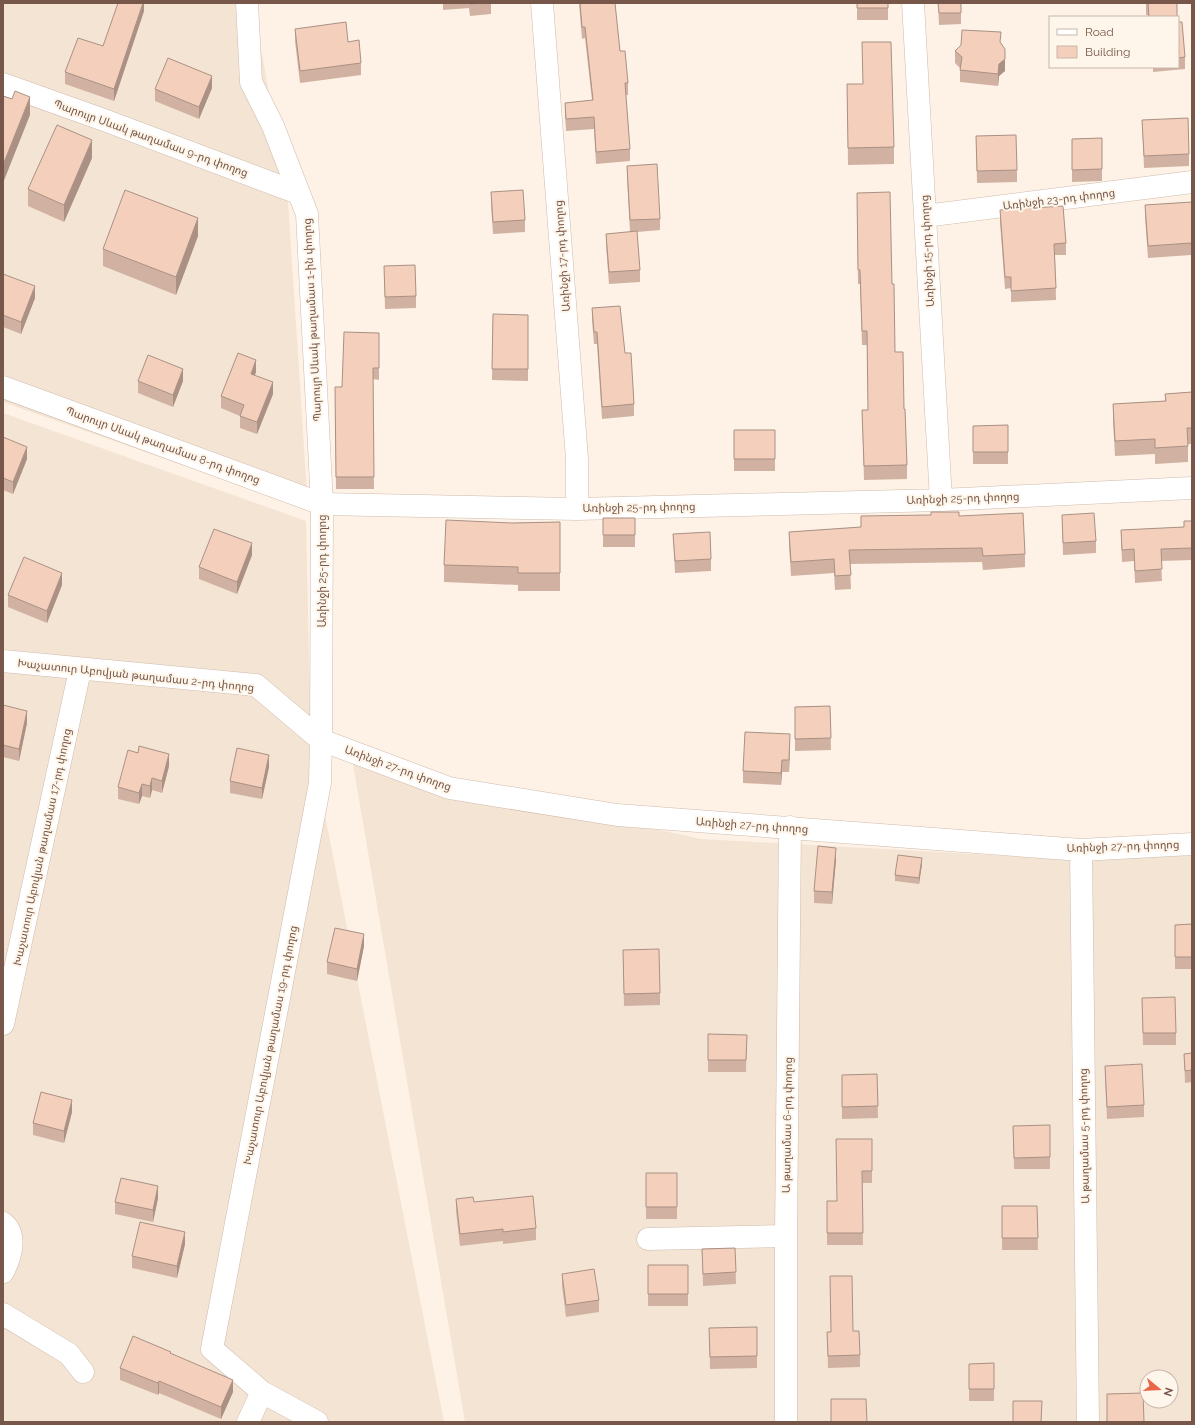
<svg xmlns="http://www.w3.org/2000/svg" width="1195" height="1425" font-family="Raleway,'Noto Sans Armenian',sans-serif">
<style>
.residential{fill:#f4e4d3;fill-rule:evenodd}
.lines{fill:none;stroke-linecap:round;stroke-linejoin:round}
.minor-casing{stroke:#d0bbad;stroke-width:23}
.minor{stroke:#fff;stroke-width:22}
.wall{fill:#d1b2a2}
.shaded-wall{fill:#aa9184}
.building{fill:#f3cfbc;stroke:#aa9184}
.labels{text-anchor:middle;stroke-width:4;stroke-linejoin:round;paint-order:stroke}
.street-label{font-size:11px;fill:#765749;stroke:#fff6eb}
</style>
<rect width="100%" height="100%" fill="#fdf2e5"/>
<path class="residential" d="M3,3h250l35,198 20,308 -305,-107z
M3,413l303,108 5,223 133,678h-441z
M353,764l348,75 363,20 128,-10v573h-727zM1147,1377h24v24h-24z"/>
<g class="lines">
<g class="minor-casing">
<path id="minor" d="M542,3l35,456v50
M913,3l28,497
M3,84l101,36 194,73
M925,216l267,-34
M3,387l319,117 -15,-290 -34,-88 -22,-44 -4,-79
M3,661l253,24 65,55 128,48 168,27 464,35 111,-6
M1081,850l7,572
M3,1024l77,-354
M3,1223c15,12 7,35 0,49
M648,1239l138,-3
M3,1314l66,40 14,18
M248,1422l14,-30
M317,1422l-55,-30 -50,-43 108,-566 1,-43 1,-236 255,5 364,-9 251,-12
M786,1422v-186l4,-409"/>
</g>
<use href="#minor" class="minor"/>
</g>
<path class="wall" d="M144,3v8l-30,90 -49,-17v-12l38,-26z
M443,3h48v11l-21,2 -1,-8 -26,2z
M579,3h36l5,48 8,32v12h-2l4,54v12l-34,3 -2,-35 -28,2 -1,-16v-12l27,-3 -7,-62 -3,1z
M857,3h31v17h-31z
M938,3h23v21l-22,1z
M1146,3h31v14h-29v-2h-2z
M1178,22l7,35v12l-32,3v-5h25z
M295,29l53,13 13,21v12l-61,8 -5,-42z
M1001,43l4,17v11l-6,5 -1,10 -38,-4v-14l-5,-5v-12z
M847,84h16l31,63v17l-46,1z
M212,88l-13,31 -44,-18v-12z
M1142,120l47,34v12l-45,2z
M976,136l41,34v12l-40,1z
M1102,138v43l-30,1v-43z
M92,158l-28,64 -36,-16v-17z
M627,166l33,53v11l-23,2 3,38v12l-31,2 -3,-38v-12l24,-2 -3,-54z
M491,192l34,28v12l-32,2 -2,-30z
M857,193l35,91 3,68 9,57 3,56v14l-43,1 -2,-70h6l-1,-65h-5l-2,-61h-2z
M1192,202v61l-1,-8 -43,3 -3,-41v-12z
M1000,210l66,33v12h-11l1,45 -45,2v-14l-6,1 -5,-67z
M198,236l-22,59 -73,-29v-17z
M384,266l32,30v12l-31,1z
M3,274l32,24 -14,36 -18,-7z
M592,308l42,96v12l-32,3 -5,-75h-3l-2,-24z
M493,314l35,55v12l-36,-1z
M379,333v47l-6,-1 1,110h-38l-1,-102h7z
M256,372l-1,3 18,19 -16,40 -17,-6v-12l-19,-8v-12z
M138,381h45l-10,26 -35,-14z
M1192,392v52h-4v18l-33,2v-10l-40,2 -2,-36v-16l52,-3v-7z
M1008,425v39h-35v-38z
M734,430h41v41h-41z
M3,437l24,22 -14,35 -10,-4z
M1062,515l34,26v12l-33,2z
M959,516l66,38v13l-42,3 -1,-8 -132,2 1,25 -16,1 -1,-17 -43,3 -2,-31v-13l72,-5z
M603,518h32v29h-32z
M1192,521v39l-31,1 1,20 -27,2 -1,-22 -12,1 -1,-21v-11l63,-3z
M560,522v69h-42v-6l-74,-3v-17l68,-42z
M673,534l38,25v12l-36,2z
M252,555l-15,39 -38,-15v-12z
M62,585l-15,38 -39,-16v-12z
M3,705l24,18 -8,38 -16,-4z
M830,706l1,44 -36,1v-44z
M790,746l-1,26h-7l-1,13 -38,-2v-12z
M169,766l-7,27 -10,-3 -2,8 -8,-2 -3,8 -21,-5v-12z
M269,767l-7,32 -32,-6v-12z
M836,860l-4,44 -18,-1v-12z
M922,864l-3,20 -24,-3v-6z
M1192,924v45h-17v-44z
M364,946l-7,35 -30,-7v-12z
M623,950l37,43v12l-36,1z
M1142,998l34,35v12h-33z
M708,1034l39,1 -1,37h-38z
M1192,1053v29l-7,1 -1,-29z
M1105,1066l39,39v12l-37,2 -2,-42z
M877,1074l1,44 -36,1v-44z
M72,1112l-8,31 -31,-8v-12z
M1013,1126l37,31v12h-36z
M872,1139v44h-10l1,62h-36v-44h10z
M646,1173h31v46h-31z
M158,1198l-5,24 -38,-8v-12z
M456,1199l80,29v12l-33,4v-3l-43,5 -4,-35z
M1002,1206h35l1,44h-36z
M185,1244l-8,34 -45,-10v-12z
M735,1248l1,36 -33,2 -1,-37z
M648,1265h40v41h-40z
M562,1274l37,26v12l-33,5 -4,-31z
M830,1276l23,55 7,24v12l-32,1 -1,-36h4z
M757,1327v41l-47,1 -1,-41z
M171,1354l62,38 -12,27 -62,-26 -1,2 -38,-15v-12z
M994,1363v38h-25v-37z"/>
<path class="shaded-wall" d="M143,3h1v8l-30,90v-12z
M1005,49v22l-6,5 -1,10v-12l1,-10z
M212,76v12l-13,31v-12z
M30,97v18l-27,68v-18z
M92,140v18l-28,64v-17z
M198,218v18l-22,59v-18z
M35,286v12l-14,36v-12z
M256,360v12l-5,14v-12z
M183,369v12l-10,26v-12z
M273,382v12l-16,40v-12z
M27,447v12l-14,35v-12z
M252,543v12l-15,39v-12z
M62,573v12l-15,38v-12z
M27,711v12l-8,38v-12z
M790,734v12l-1,26v-12z
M169,754v12l-7,27v-12z
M269,755v12l-7,32v-11z
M782,760v12l-1,13v-12z
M152,778v12l-2,8v-12z
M142,784v12l-3,8v-11z
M836,848v12l-4,44v-12z
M922,858v6l-3,20v-6z
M364,934v12l-7,35v-12z
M72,1100v12l-8,31v-12z
M158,1186v12l-5,24v-12z
M185,1232v12l-8,34v-12z
M233,1380v12l-12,27v-12z
M159,1381v12l-1,2v-12z"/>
<path class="building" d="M118,3h25l-29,86 -49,-17 13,-34 25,8z
M470,3h13l-13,1z
M580,3h35l5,48h5l3,32h-3l5,66 -34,3 -2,-35 -28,2 -1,-16 28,-3 -8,-73h-3z
M857,3h31v5h-31z
M938,3h23v10h-22z
M1146,3h31v14h-28l-1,-14z
M346,22l2,20 11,-2 2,23 -61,8 -5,-42z
M1178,22h4l3,35 -7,1z
M962,30l39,2 -1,10 5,7v10l-6,5 -1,10 -38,-4 2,-13 -7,-6 6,-6z
M862,42h29l3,105 -46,1 -1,-64h16z
M168,58l44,18 -13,31 -44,-18z
M15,91l15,6 -27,68v-69l9,3z
M1188,118l1,36 -45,2 -2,-36z
M57,125l35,15 -28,65 -36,-16z
M1016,135l1,35 -40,1 -1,-35z
M1102,138v31l-30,1v-31z
M657,164l3,55 -30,1 -3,-54z
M125,190l73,28 -22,59 -73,-28z
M523,190l2,30 -32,2 -2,-30z
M890,192l2,92h2l1,68h8l1,57h1l2,56 -43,1 -2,-56h6l-1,-79h-5l-2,-61h-2l-1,-77z
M1192,202v49l-1,-8 -43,3 -3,-41z
M1063,206l3,37 -12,1 2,44 -45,3v-14h-6l-5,-67z
M637,231l3,39 -31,2 -3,-38z
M415,265l1,31 -31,1 -1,-31z
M3,274l32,12 -14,36 -18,-7z
M620,306l5,47h6l3,51 -32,3 -5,-75h-3l-2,-24z
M493,314l35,1v54h-36z
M344,332l35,1v35h-6l1,109h-38l-1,-90h7z
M238,353l18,7 -5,14 22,8 -16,40 -17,-6 4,-11 -23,-9z
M148,355l35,14 -10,26 -35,-14z
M1192,392v36h-5l1,18 -33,2v-9l-40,2 -2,-37 53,-3 -1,-7z
M1008,425v27h-35v-26z
M734,430h41v29h-41z
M3,437l24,10 -14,35 -10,-4z
M931,512h28v4l64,-3 2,41 -42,2 -1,-8 -133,2 2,25 -16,1 -1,-17 -43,3 -2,-30 72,-5v-11l70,-1z
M1094,513l2,28 -33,2 -1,-28z
M603,518h32v17h-32z
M446,520l66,3 48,-1v51h-42v-6l-74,-2z
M1184,521h8v27l-31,1 1,20 -27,2 -1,-22 -12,1 -1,-20 63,-3z
M214,529l38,14 -15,39 -38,-15z
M710,532l1,27 -36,2 -2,-27z
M24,557l38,16 -15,38 -39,-16z
M3,705l24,6 -8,38 -16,-4z
M830,706l1,32 -36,1v-32z
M745,732l45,2 -1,26h-7l-1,13 -38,-2z
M139,746l30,8 -7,27 -10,-3 -2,8 -8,-2 -3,9 -21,-6 10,-37 10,3z
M237,748l32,7 -7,33 -32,-7z
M818,846l18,2 -4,44 -18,-1z
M898,855l24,3 -3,20 -24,-3z
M1192,924v33h-17v-32z
M335,928l29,6 -7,35 -30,-7z
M659,949l1,44 -36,1 -1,-44z
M1175,997l1,36h-33l-1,-35z
M708,1034l39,1 -1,25h-38z
M1192,1053v17l-7,1 -1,-17z
M1142,1064l2,41 -37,2 -2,-41z
M877,1074l1,32 -36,1v-32z
M41,1092l31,8 -8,31 -31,-8z
M1050,1125v32l-36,1 -1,-32z
M836,1139h36v32h-10l1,62h-36v-32h10z
M646,1173h31v34h-31z
M121,1178l37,8 -5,24 -38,-8z
M533,1196l3,32 -33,4v-3l-43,5 -4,-35 17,-2 1,5z
M1002,1206h35l1,32h-36z
M140,1222l45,10 -8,34 -45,-10z
M735,1248l1,24 -33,2 -1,-25z
M648,1265h40v29h-40z
M594,1269l5,31 -33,5 -4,-31z
M830,1276h22l1,55h6l1,24 -32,1 -1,-24h4z
M757,1327v29l-47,1 -1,-29z
M133,1336l38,16 -1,1 63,27 -12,27 -62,-26 -1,2 -38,-15z
M994,1363v26h-25v-25z
M1143,1393l1,29h-37v-28z
M831,1399h35l1,23h-36z
M1013,1401h29l-1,21h-28z"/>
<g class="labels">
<g class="street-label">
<text transform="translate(151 138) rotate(20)" y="4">Պարույր Սևակ թաղամաս 9-րդ փողոց</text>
<text transform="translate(1059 199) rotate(-7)" y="4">Առինջի 23-րդ փողոց</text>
<text transform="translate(927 251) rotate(-93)" y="4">Առինջի 15-րդ փողոց</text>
<text transform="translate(562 256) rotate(-94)" y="4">Առինջի 17-րդ փողոց</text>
<text transform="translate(312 320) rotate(-93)" y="4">Պարույր Սևակ թաղամաս 1-ին փողոց</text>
<text transform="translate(163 445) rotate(20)" y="4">Պարույր Սևակ թաղամաս 8-րդ փողոց</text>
<text transform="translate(963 498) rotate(-2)" y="4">Առինջի 25-րդ փողոց</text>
<text transform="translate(639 507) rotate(-1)" y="4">Առինջի 25-րդ փողոց</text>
<text transform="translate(322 571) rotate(-90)" y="4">Առինջի 25-րդ փողոց</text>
<text transform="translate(136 675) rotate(6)" y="4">Խաչատուր Աբովյան թաղամաս 2-րդ փողոց</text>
<text transform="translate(398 768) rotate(20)" y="4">Առինջի 27-րդ փողոց</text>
<text transform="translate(752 825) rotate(4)" y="4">Առինջի 27-րդ փողոց</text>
<text transform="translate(1123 846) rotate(-2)" y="4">Առինջի 27-րդ փողոց</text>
<text transform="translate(42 847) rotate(-78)" y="4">Խաչատուր Աբովյան թաղամաս 17-րդ փողոց</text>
<text transform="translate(270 1045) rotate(-79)" y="4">Խաչատուր Աբովյան թաղամաս 19-րդ փողոց</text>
<text transform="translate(787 1125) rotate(-89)" y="4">Ա թաղամաս 6-րդ փողոց</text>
<text transform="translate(1084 1136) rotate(-91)" y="4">Ա թաղամաս 5-րդ փողոց</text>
</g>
</g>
<rect width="1195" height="1425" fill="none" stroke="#765749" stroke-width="8"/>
<rect x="1049" y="16" width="130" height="52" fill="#fff6eb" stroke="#c8b6aa"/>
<rect x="1057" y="29" width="20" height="6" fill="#ffffff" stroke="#c8b6aa"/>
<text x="1085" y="36" font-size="12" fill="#765749">Road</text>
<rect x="1057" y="46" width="20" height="12" fill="#f3cfbc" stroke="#c8b6aa"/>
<text x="1085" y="56" font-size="12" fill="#765749">Building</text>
<g transform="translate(1159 1389) rotate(108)"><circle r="19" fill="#fff6eb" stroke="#c8b6aa"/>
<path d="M0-3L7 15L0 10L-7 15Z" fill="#e96547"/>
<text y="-6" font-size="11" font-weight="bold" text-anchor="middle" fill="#765749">N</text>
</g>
</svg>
